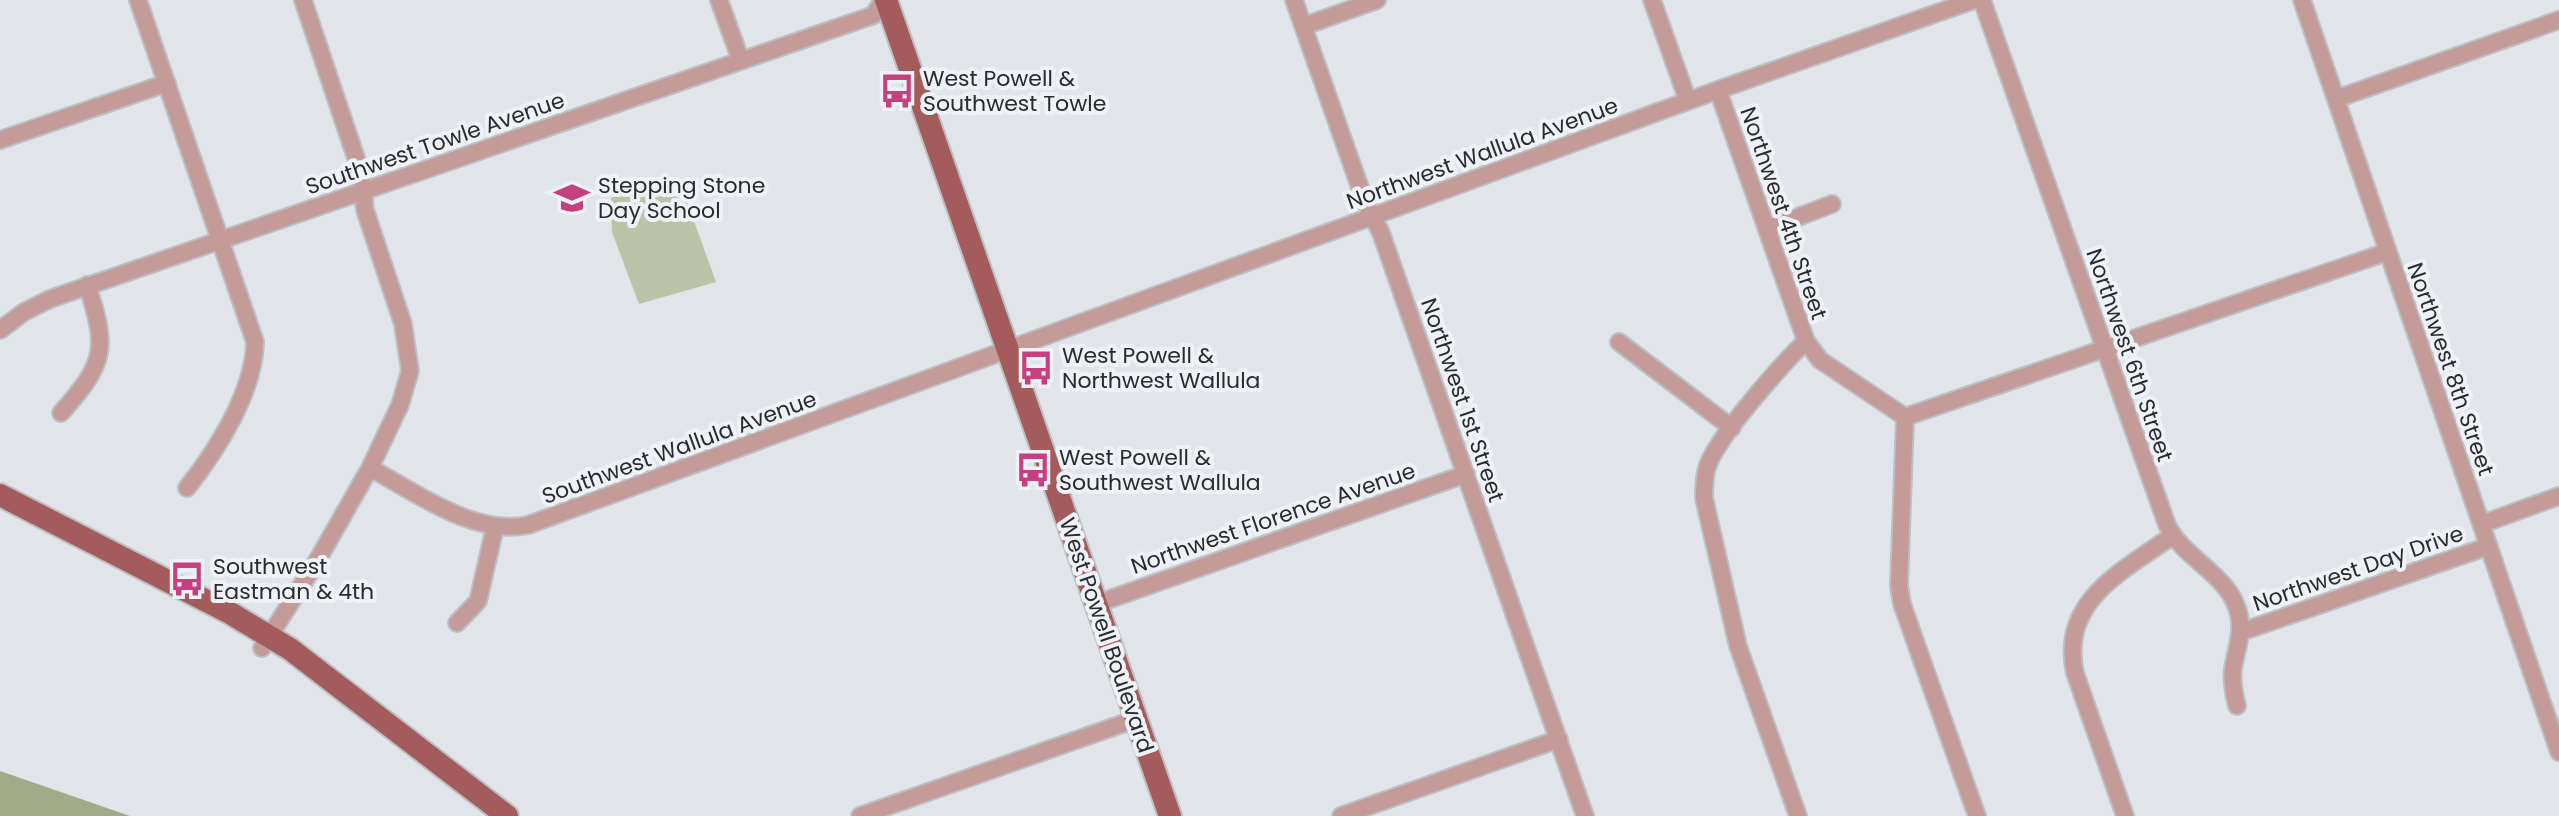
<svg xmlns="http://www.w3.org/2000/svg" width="2559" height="816" font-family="Poppins,sans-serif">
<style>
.green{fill:#bcc3a7}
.forest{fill:#a2aa87}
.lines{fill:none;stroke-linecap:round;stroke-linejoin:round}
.minor-casing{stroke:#bcbfc3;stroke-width:20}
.major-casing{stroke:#bcbfc3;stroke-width:26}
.minor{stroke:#c49b99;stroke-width:16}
.major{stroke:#a35c5b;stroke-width:22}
.labels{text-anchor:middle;stroke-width:8;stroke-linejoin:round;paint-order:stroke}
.poi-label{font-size:22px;fill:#2a2b2d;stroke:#eef1f5;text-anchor:start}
.street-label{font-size:22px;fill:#2a2b2d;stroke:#eef1f5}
</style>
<rect width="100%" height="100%" fill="#e1e4e8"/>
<path class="green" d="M671,179l9,24 7,-1 29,80 -77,22 -27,-72 -1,-34z"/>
<path class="forest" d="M0,771l130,45h-130z"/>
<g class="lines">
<g class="minor-casing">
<path id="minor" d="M138,0l117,342c-1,50 -38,108 -68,146
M719,0l22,61
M1294,0l70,199 17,34 204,583
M1652,0l36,101
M1982,0l185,525c18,36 63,49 72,90 4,19 -3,35 -6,54 -2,12 1,25 4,37
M2302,0l257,752
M1304,26l73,-26
M1718,90l88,251 14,19 85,57 -6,169 3,18 75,212
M2336,99l223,-79
M0,140l167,-57
M1767,229l65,-25
M0,330l24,-18 26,-13 824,-284 9,-15
M1619,342l113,86
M61,413c45,-51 47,-64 26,-128
M1905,417l482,-165
M370,468c47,25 103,68 158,57l1190,-435 256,-90
M2482,524l77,-28
M1096,604l370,-130
M457,623l21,-22 17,-74
M2241,632l248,-86
M262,648l55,-87 53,-93 30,-63 10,-34 -7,-47 -38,-114 -4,-37 -58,-173
M860,816l276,-97
M1341,816l218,-77
M1798,816l-60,-170 -34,-148c0,-10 0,-20 3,-30 8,-29 75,-104 99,-127
M2125,816l-50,-143c-16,-72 48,-102 97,-137"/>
</g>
<g class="major-casing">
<path id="major" d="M886,0l284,816
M0,495l230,118 60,36 217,167"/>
</g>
<use href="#minor" class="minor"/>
<use href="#major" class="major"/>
</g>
<defs>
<g id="bus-bare" transform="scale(2.76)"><path d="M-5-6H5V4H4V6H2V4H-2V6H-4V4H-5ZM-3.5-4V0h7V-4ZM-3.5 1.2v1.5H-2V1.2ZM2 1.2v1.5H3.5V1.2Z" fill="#c64080" stroke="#eef1f5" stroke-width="2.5" paint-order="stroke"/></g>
<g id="school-bare" transform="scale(2.76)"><path d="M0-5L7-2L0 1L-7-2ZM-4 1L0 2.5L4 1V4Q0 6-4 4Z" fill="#c64080" stroke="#eef1f5" stroke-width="2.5" paint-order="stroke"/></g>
</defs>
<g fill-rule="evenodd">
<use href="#bus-bare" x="897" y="91"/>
<use href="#school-bare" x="572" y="198"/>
<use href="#bus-bare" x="1036" y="368"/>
<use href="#bus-bare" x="1033" y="470"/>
<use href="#bus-bare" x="187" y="579"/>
</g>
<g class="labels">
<g class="poi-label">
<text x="923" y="86">West Powell &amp;<tspan x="923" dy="25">Southwest Towle</tspan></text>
<text x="598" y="193">Stepping Stone<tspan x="598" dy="25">Day School</tspan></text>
<text x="1062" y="363">West Powell &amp;<tspan x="1062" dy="25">Northwest Wallula</tspan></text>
<text x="1059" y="465">West Powell &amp;<tspan x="1059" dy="25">Southwest Wallula</tspan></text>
<text x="213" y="574">Southwest<tspan x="213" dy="25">Eastman &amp; 4th</tspan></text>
</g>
<g class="street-label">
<text transform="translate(435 143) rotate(-19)" y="8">Southwest Towle Avenue</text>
<text transform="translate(1482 153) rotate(-20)" y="8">Northwest Wallula Avenue</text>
<text transform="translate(1784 213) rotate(71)" y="8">Northwest 4th Street</text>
<text transform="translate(2130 355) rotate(71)" y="8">Northwest 6th Street</text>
<text transform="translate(2451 369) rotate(71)" y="8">Northwest 8th Street</text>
<text transform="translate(1463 400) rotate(71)" y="8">Northwest 1st Street</text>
<text transform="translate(679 447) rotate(-20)" y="8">Southwest Wallula Avenue</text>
<text transform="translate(1273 518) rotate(-19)" y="8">Northwest Florence Avenue</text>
<text transform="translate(2358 568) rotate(-19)" y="8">Northwest Day Drive</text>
<text transform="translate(1107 635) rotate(71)" y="8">West Powell Boulevard</text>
</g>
</g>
</svg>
